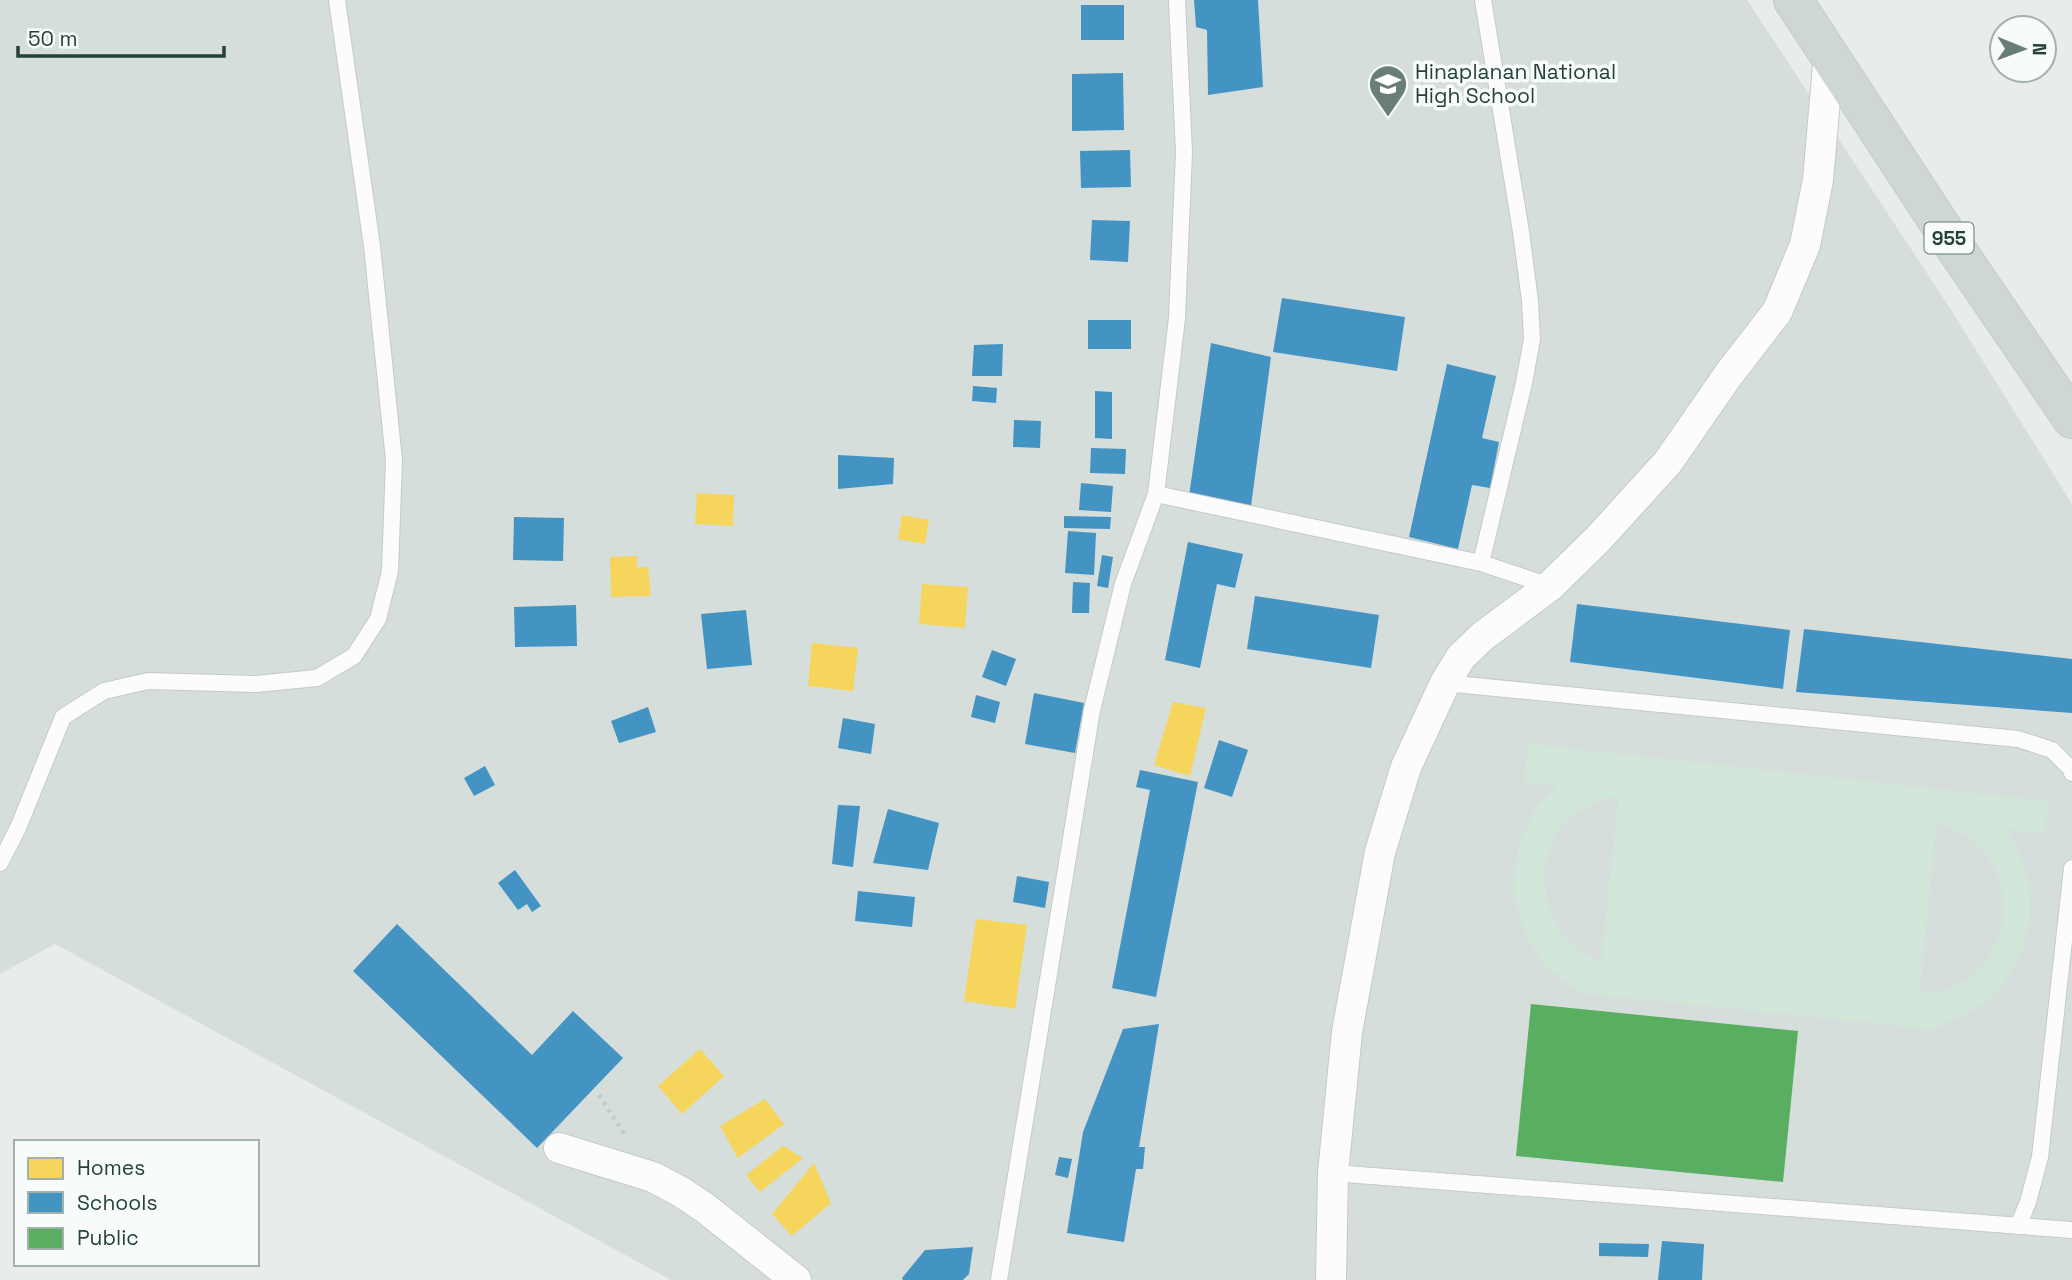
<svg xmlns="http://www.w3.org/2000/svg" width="2072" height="1280" font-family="'Space Grotesk',sans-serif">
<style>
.built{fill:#d6dedb}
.green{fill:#d1e6d8;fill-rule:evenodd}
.homes{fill:#f6d55c}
.schools{fill:#4393c3}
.public{fill:#5aae61}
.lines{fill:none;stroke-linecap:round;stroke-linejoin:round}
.service-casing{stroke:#c5cac8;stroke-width:18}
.minor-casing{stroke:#c5cac8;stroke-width:32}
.primary-casing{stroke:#c3ccc9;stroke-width:40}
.path{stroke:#c3ccca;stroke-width:4.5;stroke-dasharray:3.5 5;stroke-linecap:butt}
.service{stroke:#fcfcfc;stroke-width:16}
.minor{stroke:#fcfcfc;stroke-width:30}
.primary{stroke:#cfd7d5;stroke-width:38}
.labels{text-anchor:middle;stroke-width:7;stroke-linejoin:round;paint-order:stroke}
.shield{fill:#f7fbf9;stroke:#637a73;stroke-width:2}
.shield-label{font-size:19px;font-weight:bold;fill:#24423a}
.poi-label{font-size:21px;fill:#24423a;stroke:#f7fbf9;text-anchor:start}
</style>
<rect width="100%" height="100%" fill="#e8edeb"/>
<path class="built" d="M0,0h1747l199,302 126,202v776h-1401l-616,-336 -55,30z"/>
<path class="green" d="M1528,744l520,57 -4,32 -39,-4c32,44 34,100 4,146 -4,6 -7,13 -12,17 -21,20 -40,27 -66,37l-350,-36 -35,-27 -23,-36 -10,-43 6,-43 19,-39 20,-19 -34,-4zM1619,795l-18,166v1c-8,-4 -17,-8 -24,-13 -39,-29 -44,-99 -7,-131 15,-12 31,-18 49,-23zM1936,823c18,5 34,13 47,27 39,43 20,120 -36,139 -8,3 -19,3 -27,4z"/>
<path class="homes" d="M697,493l37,2 -1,31 -38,-2z
M902,515l27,5 -4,24 -27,-5z
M637,556v12l11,-1 3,29 -40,1 -1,-40z
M922,584l46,3 -3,41 -46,-4z
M812,643l46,5 -5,43 -45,-5z
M1173,702l33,6 -16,68 -36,-11z
M976,919l51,6 -12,84 -51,-8z
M700,1049l24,27 -42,38 -24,-28z
M765,1099l19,25 -46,34 -18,-32z
M783,1146l20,12 -43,34 -14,-17z
M814,1163l17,40 -39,33 -20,-22z"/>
<path class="schools" d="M1194,0h64l5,87 -55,8 -1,-65 -11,-3z
M1081,5h43v35h-43z
M1123,73l1,57 -52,1v-57z
M1130,150l1,37 -50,1 -1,-37z
M1092,220l38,1 -2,41 -38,-2z
M1282,298l123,19 -8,54 -124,-19z
M1088,320h43v29h-43z
M1211,343l60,14 -20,149 -62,-10z
M1003,344l-1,32h-30l2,-31z
M1447,364l49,12 -14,62 17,4 -9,46 -18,-3 -14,64 -49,-12z
M973,386l24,2 -1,15 -24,-2z
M1095,391l17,1v47l-17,-1z
M1014,420l27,1 -1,27 -27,-1z
M1091,448l35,1 -1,25 -35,-1z
M838,455l56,3 -1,26 -55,5z
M1081,483l32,3 -2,26 -32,-2z
M1064,516l47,1 -1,12 -46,-1z
M514,517l50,1 -1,43 -50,-1z
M1068,531l28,2 -2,42 -29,-2z
M1188,542l55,12 -8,34 -18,-4 -17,84 -35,-8z
M1102,555l11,2 -5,31 -11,-2z
M1073,582l17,1 -1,30h-17z
M1255,596l124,19 -8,53 -124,-19z
M1577,604l213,26 -7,59 -213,-27z
M576,605l1,41 -62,1 -1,-40z
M746,610l6,55 -45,4 -6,-55z
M1804,629l268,30v54l-276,-21z
M992,650l24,9 -10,27 -24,-9z
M1034,693l50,10 -9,50 -50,-9z
M976,695l24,7 -5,21 -24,-6z
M648,707l8,25 -37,11 -8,-22z
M843,718l32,6 -4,30 -33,-6z
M1219,740l29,10 -16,47 -28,-9z
M485,766l10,19 -21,11 -10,-18z
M1140,770l58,12 -42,215 -44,-9 38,-198 -14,-3z
M838,805l22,1 -7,61 -21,-3z
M888,809l51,14 -11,47 -55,-7z
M515,870l26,36 -9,6 -5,-8 -9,6 -20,-27z
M1017,876l32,6 -4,26 -32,-6z
M858,891l57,6 -3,30 -57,-6z
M397,924l135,131 41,-44 50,47 -86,90 -184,-177z
M1159,1024l-20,123h6l-2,22h-7l-12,73 -57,-9 16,-101 40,-103z
M1059,1157l13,2 -4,19 -13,-3z
M1662,1241l42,3 -2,36h-44z
M1599,1243l50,1 -1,13 -49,-1z
M973,1247l-4,27 -6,6h-60l-1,-2 23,-28z"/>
<path class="public" d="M1531,1004l267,27 -15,151 -267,-26z"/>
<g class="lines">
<g class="service-casing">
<path id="service" d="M1156,494l325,69 69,23
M1481,563l43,-180 8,-44 -2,-38 -9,-69 -38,-232
M1445,683l573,56 34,11 19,19 1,4
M0,863l18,-35 45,-111 41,-26 44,-10 108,3 61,-6 37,-22 24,-37 12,-48 4,-111 -22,-214 -35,-246
M1333,1173l739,57
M2018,1226l10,-24 12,-45 32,-289
M999,1280l93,-570 31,-126 33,-90 21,-176 7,-166 -7,-152"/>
</g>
<g class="minor-casing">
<path id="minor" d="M559,1148l94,29 28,15 24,16 91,72
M1331,1280l2,-107 14,-141 33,-180 26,-85 39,-84 16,-26 22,-21 67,-50 49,-48 69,-76 61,-88 48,-62 28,-67 13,-65 11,-126"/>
</g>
<g class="primary-casing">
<path id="primary" d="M1793,0l161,246 118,173"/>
</g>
<path class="path" d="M599,1095l28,43"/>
<use href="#service" class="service"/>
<use href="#minor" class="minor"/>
<use href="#primary" class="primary"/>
</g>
<defs>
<g id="school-pin" transform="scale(2.0125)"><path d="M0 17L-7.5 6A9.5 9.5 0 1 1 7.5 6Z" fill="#697e78" stroke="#f7fbf9"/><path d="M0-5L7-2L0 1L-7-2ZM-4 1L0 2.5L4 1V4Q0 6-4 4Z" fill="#fff"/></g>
</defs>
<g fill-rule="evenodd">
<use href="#school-pin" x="1388" y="84"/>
</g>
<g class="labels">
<rect class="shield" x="1924.5" y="222.5" width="49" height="31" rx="5"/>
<g class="shield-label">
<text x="1949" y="245">955</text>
</g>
<g class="poi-label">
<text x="1415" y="79">Hinaplanan National<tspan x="1415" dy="24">High School</tspan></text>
</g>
</g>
<rect x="14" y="1140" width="245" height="126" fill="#f7fbf9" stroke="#a3b1ad" stroke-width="2"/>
<rect x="28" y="1158" width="35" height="21" fill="#f6d55c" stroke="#a3b1ad" stroke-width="2"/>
<text x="77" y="1175" font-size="21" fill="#24423a">Homes</text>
<rect x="28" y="1192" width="35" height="21" fill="#4393c3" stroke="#a3b1ad" stroke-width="2"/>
<text x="77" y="1210" font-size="21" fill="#24423a">Schools</text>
<rect x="28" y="1228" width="35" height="21" fill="#5aae61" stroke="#a3b1ad" stroke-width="2"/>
<text x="77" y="1245" font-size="21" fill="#24423a">Public</text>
<g transform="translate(2023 49) rotate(91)"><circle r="33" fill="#f7fbf9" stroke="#a3b1ad" stroke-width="2"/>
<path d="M0-5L12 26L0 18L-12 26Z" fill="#697e78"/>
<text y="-10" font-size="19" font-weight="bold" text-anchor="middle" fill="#24423a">N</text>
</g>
<path d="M18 46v10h206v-10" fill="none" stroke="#24423a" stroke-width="3.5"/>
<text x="28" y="46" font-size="21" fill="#24423a" stroke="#f7fbf9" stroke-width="5" paint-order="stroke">50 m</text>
</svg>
